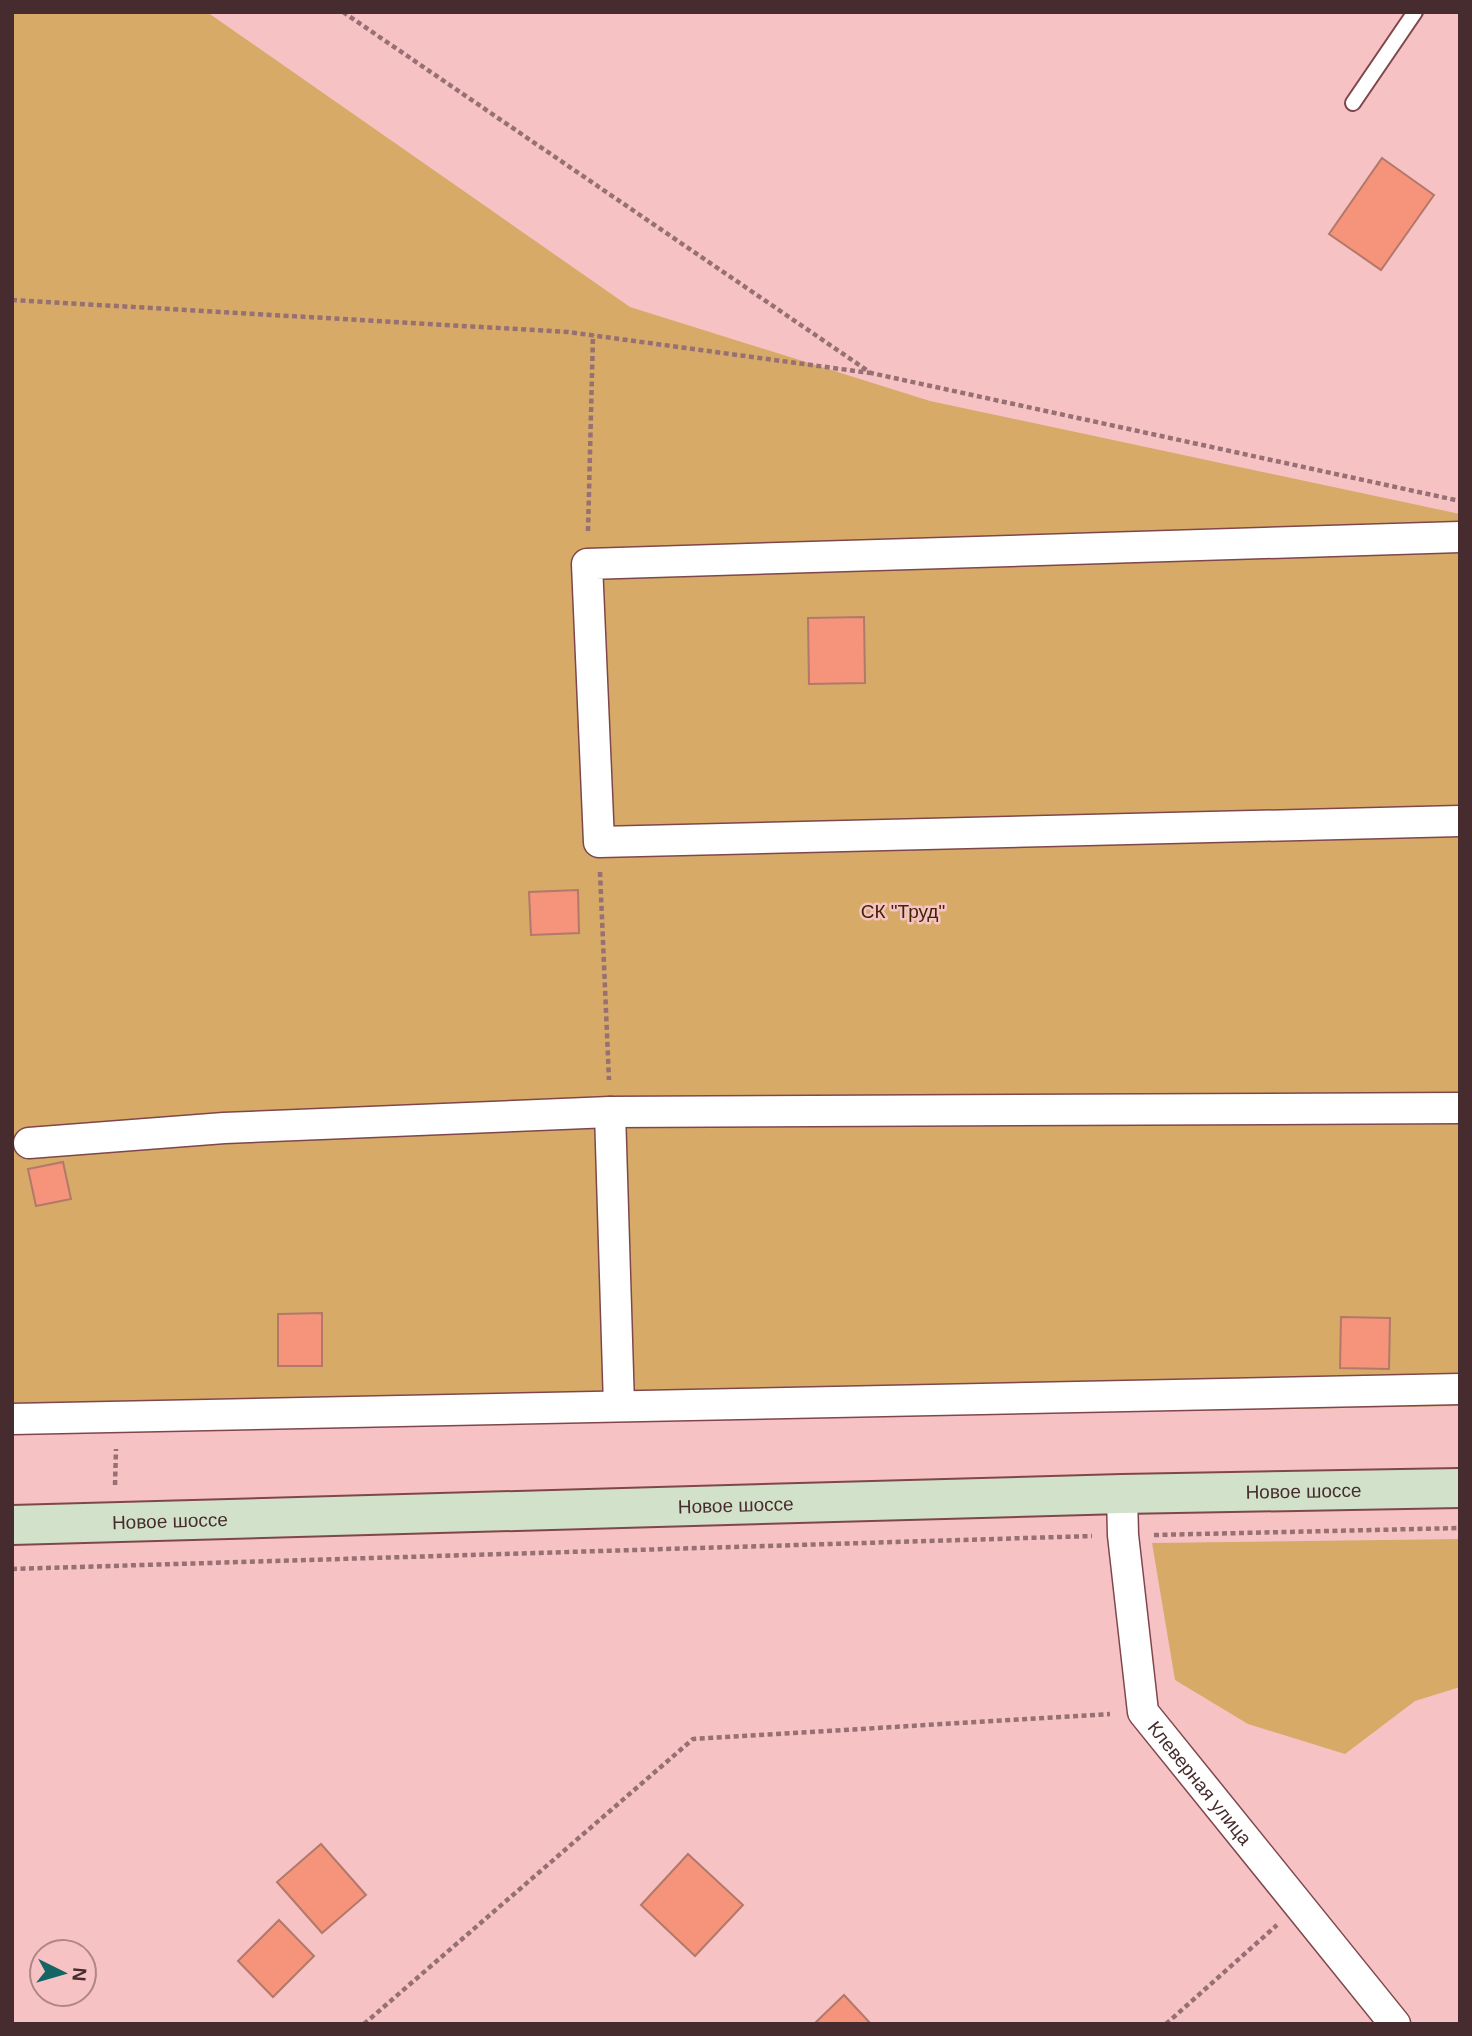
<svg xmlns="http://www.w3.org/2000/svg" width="1472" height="2036" font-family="Helvetica,sans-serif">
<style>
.green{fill:#d7aa68}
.building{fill:#f5947b;stroke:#b2796a;stroke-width:2}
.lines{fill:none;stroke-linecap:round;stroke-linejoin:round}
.service-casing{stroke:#7f474b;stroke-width:18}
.minor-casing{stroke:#7f474b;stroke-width:33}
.secondary-casing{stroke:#7f474b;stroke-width:42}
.path{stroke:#967072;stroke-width:4.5;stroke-dasharray:5 3.5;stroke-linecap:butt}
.service{stroke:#fff;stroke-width:14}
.minor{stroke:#fff;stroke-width:30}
.secondary{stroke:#d2e1ca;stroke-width:38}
.labels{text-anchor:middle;stroke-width:5;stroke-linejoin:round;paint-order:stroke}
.park-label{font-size:19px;fill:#3d2701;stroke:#f7c2c4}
.street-label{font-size:19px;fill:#462c2e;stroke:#f7c2c4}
</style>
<rect width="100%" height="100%" fill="#f7c2c4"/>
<path class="green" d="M12,12h195l423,295 300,94 530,113v892l-1448,25z
M1460,1539v148l-45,14 -70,53 -97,-30 -73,-44 -23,-137z"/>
<path class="building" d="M1382,158l52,37 -53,75 -52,-36z
M864,617l1,66 -56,1 -1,-66z
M578,890l1,43 -48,2 -2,-43z
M63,1162l8,37 -35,7 -8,-37z
M322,1313v53h-44v-52z
M1341,1317l49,1 -1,51 -49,-1z
M321,1844l45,51 -44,38 -45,-51z
M688,1854l55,51 -48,51 -54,-51z
M279,1920l35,36 -41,41 -35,-36z
M844,1995l27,29h-57z"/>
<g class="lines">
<g class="service-casing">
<path id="service" d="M1353,103l62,-91"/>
</g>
<g class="minor-casing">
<g id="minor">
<path d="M1460,537l-873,27 12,278 861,-21"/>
<path d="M610,1112l9,294"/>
<path d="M29,1143l195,-15 386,-16 850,-4"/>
<path d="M12,1419l1448,-30"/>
<path id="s1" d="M1122,1494l1,41 20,177 252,312"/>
</g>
</g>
<g class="secondary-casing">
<g id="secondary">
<path id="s2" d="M12,1525l1110,-31 338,-6"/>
</g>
</g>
<path class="path" d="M343,12l528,361 589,128
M12,300l556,32 302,41
M588,531l5,-196
M600,872l9,208
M115,1485l1,-36
M1154,1535l306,-7
M12,1569l1080,-33
M364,2024l329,-285 417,-25
M1166,2024l111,-99"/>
<use href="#service" class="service"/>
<use href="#minor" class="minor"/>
<use href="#secondary" class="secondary"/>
</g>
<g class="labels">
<g class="park-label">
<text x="903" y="918">СК "Труд"</text>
</g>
<g class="street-label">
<text dy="7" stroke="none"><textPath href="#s2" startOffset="1292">Новое шоссе</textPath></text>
<text dy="7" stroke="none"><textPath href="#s2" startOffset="724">Новое шоссе</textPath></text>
<text dy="7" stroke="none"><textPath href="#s2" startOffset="158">Новое шоссе</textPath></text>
<text dy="7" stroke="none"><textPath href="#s1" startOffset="310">Клеверная улица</textPath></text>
</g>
</g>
<rect width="1472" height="2036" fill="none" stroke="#462c2e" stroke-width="28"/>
<g transform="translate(63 1973) rotate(95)"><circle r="33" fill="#f7c2c4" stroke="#b08688" stroke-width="2"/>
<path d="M0-5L12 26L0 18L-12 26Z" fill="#156565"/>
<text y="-10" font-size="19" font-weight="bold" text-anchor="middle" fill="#462c2e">N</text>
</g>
</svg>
